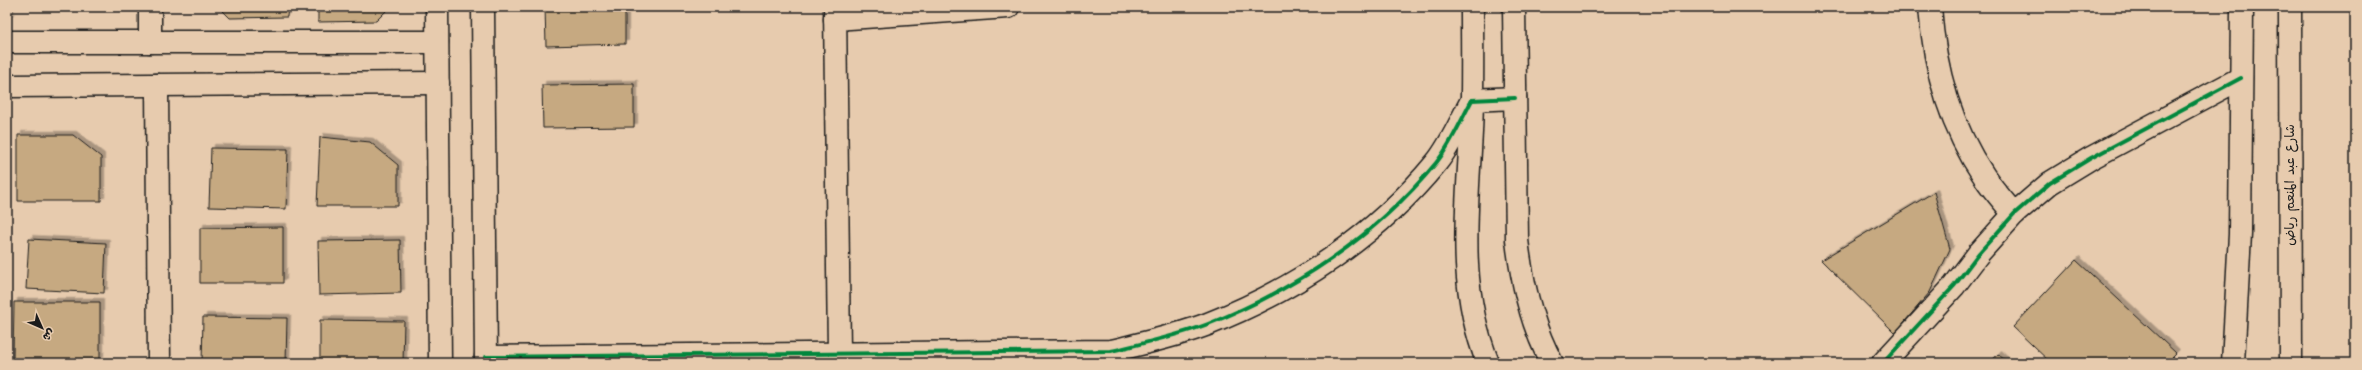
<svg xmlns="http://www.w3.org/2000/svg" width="2362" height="370" viewBox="0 0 2362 370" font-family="'Architects Daughter','Playpen Sans Arabic',sans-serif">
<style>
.building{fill:#c6a981;stroke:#1c1c1c;filter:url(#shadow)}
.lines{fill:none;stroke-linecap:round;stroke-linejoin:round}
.minor-casing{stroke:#1c1c1c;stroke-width:25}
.minor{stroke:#e7cbae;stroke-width:22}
.cycleway-casing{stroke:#e7cbae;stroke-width:6}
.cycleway{stroke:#00873e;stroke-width:4}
.labels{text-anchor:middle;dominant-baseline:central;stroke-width:3;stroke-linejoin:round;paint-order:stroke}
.street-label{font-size:13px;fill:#1c1c1c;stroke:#e7cbae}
</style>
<defs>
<filter id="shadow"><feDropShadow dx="3.5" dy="-3.5" stdDeviation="0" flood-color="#0004"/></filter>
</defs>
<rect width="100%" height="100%" fill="#e7cbae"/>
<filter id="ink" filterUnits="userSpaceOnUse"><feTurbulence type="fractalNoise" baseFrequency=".025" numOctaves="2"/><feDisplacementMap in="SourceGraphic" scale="8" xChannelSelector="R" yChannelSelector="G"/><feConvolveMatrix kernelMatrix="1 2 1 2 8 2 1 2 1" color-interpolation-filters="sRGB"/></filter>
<g filter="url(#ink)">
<g class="building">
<rect x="7" y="7" width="3" height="11"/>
<path d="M219,7h69l-1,10 -57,1z"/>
<path d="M318,7h72l-14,14 -58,1z"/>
<path d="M545,7h80v37l-79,2z"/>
<path d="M634,84v43l-91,1 -1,-43z"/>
<path d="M18,135h55l28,22v44h-83z"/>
<path d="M320,137l50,5 28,23v41h-81z"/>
<path d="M211,148l77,1 -2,60 -77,-2z"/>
<path d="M1934,192l16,57 -20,43 -35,41 -74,-73z"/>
<path d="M283,227v56h-83v-55z"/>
<path d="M29,239l77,4 -2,50 -78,-4z"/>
<path d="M400,240l1,53 -82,2 -1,-54z"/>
<path d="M2076,260l100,93 -10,10h-115l-38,-36z"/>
<path d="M14,302h86v58l-87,-1z"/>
<path d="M203,317l84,1 -1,45h-84z"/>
<path d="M320,320l84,1 -1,42h-83z"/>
<path d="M1998,354l10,9h-18z"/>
</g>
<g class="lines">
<g class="minor-casing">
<g id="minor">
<path d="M150,7v35"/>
<path d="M437,7l3,356"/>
<path d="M483,7l3,356"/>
<path d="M835,7l4,346"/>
<path d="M1472,7c0,42 1,83 -1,125 -4,81 -14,154 17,231"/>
<path d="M1514,7l3,233c5,43 14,85 35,123"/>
<path d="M1930,7c4,60 20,119 54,169 9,14 20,26 30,38"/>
<path d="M2290,7l1,356"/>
<path d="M835,19l173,-12"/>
<path d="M7,42h430"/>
<path d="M157,85l2,278"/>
<path d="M7,86l431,-3"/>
<path d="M486,357l625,-6c33,-8 66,-15 97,-27 87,-34 168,-88 228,-161 15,-18 25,-43 36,-63l43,-2"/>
<path d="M1883,363l71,-77 25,-33 35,-39 36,-31 41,-25 150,-80"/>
<path d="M2233,363l7,-129 2,-227"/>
</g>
</g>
<use href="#minor" class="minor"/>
<g class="cycleway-casing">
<g id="cycleway">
<path d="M486,357l625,-6c33,-8 66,-15 97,-27 87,-34 168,-88 228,-161 15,-18 25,-43 36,-63l43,-2"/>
<path d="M1883,363l71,-77 25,-33 35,-39 36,-31 41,-25 150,-80"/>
</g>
</g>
<use href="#cycleway" class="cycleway"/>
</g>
</g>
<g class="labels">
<g class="street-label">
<text transform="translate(2290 185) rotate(-90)">شارع عبد المنعم رياض</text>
</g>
</g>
<rect width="2362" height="370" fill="none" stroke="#e7cbae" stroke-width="24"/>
<rect x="12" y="12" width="2338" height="346" fill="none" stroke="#1c1c1c" stroke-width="1.5" filter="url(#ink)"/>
<g transform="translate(42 328) rotate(135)" stroke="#e7cbae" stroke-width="3" paint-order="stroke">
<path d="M0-3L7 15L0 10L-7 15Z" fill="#1c1c1c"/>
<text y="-6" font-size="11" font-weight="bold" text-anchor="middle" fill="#1c1c1c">ش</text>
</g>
</svg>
